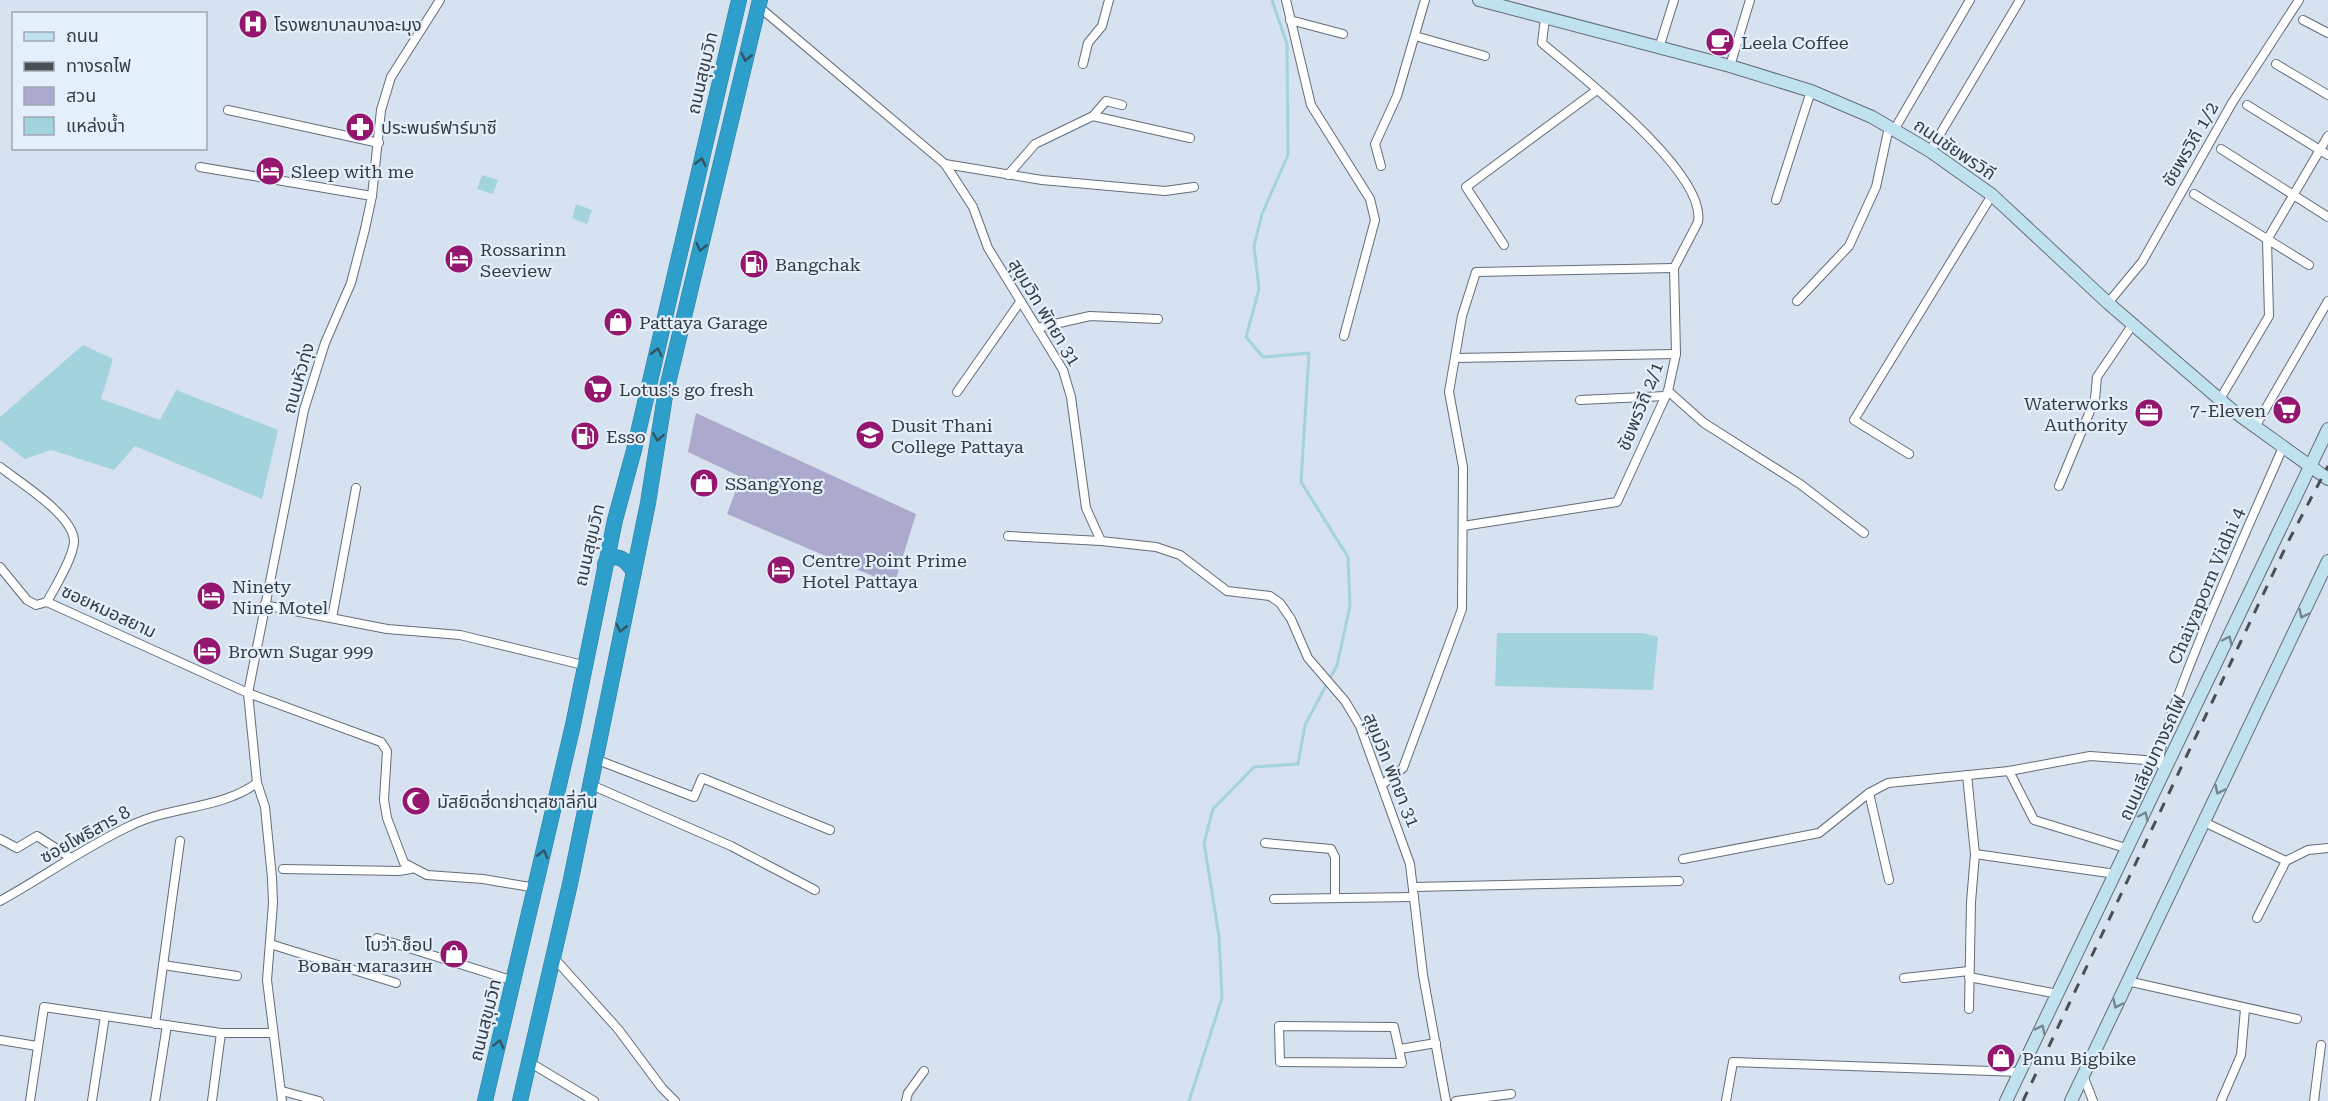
<svg xmlns="http://www.w3.org/2000/svg" width="2328" height="1101" viewBox="0 0 2328 1101" font-family="'Roboto Serif','Noto Sans Thai',serif">
<style>
.green{fill:#abaacd}
.water{fill:#a3d3dc}
.lines{fill:none;stroke-linecap:round;stroke-linejoin:round}
.stream{stroke:#a3d3dc;stroke-width:3}
.street-casing{stroke:#636d78;stroke-width:10}
.secondary-casing{stroke:#636d78;stroke-width:14}
.highway-casing{stroke:#317c9a;stroke-width:16}
.street{stroke:#fff;stroke-width:8}
.secondary{stroke:#c0e2ef;stroke-width:12}
.highway{stroke:#2e9fcb;stroke-width:15}
.rail{stroke:#4a4f55;stroke-width:3;stroke-dasharray:10 10;stroke-linecap:butt}
.oneway{stroke:#355463}
.oneway2{stroke:#75868f}
.labels{text-anchor:middle;dominant-baseline:central;stroke-width:4.5;stroke-linejoin:round;paint-order:stroke}
.poi-label{font-size:18px;fill:#373b40;stroke:#e3f0fc;text-anchor:start}
.street-label{font-size:18px;fill:#373b40;stroke:#e3f0fc}
</style>
<rect width="100%" height="100%" fill="#d6e2ef"/>
<path class="green" d="M696,413l220,101 -22,71 -167,-71 14,-37 -53,-25z"/>
<g class="water">
<path d="M482,175l16,5 -5,14 -16,-5z"/>
<path d="M576,204l16,6 -5,14 -15,-6z"/>
<path d="M83,345l30,14 -12,40 59,21 16,-30 102,40 -16,69 -127,-53 -21,24 -63,-20 -26,9 -25,-19v-23z"/>
<path d="M1497,633h145l16,4 -5,53 -158,-4z"/>
</g>
<g class="lines">
<path class="stream" d="M1189,1101l33,-103 -3,-62 -15,-93 9,-34 41,-42 44,-3 7,-39 32,-60 13,-59 -2,-49 -47,-75 8,-129 -46,4 -17,-20 13,-48 -5,-43 8,-32 26,-59 -1,-111 -15,-44"/>
<g class="street-casing">
<g id="street">
<path d="M1286,0l25,105 59,94 5,21 -31,116"/>
<path d="M758,6l187,158 28,43 15,41 75,122 8,27 15,111 15,33 55,6 24,8 47,36 43,5 10,7 11,16 17,39 37,43 15,25 50,138 13,111 23,126"/>
<path d="M1290,20l53,14"/>
<path d="M2303,20l25,13"/>
<path d="M1415,36l70,20"/>
<path d="M1659,48l15,-48"/>
<path d="M1083,64l5,-21 14,-17 7,-26"/>
<path d="M2276,64l52,31"/>
<path d="M1730,66l20,-66"/>
<path d="M2247,105l81,50"/>
<path d="M228,110l151,33"/>
<path d="M1093,116l13,-15 16,4"/>
<path d="M1894,130l76,-130"/>
<path d="M2221,149l107,68"/>
<path d="M1930,151l90,-151"/>
<path d="M945,164l97,16 123,11 29,-4"/>
<path d="M1381,166l-6,-22 22,-48 28,-96"/>
<path d="M200,167l172,29"/>
<path d="M1008,175l27,-31 58,-28 97,22"/>
<path d="M2194,194l115,71"/>
<path d="M1776,200l35,-109"/>
<path d="M1504,245l-38,-58 131,-97"/>
<path d="M1797,301l52,-55 27,-59 13,-60"/>
<path d="M2108,303l34,-41 90,-159 67,-103"/>
<path d="M1037,328l53,-12 68,3"/>
<path d="M1455,358l221,-4"/>
<path d="M1668,391l36,32 96,61 64,49"/>
<path d="M957,392l63,-90"/>
<path d="M2220,399l49,-83 -2,-76 61,-104"/>
<path d="M1580,400l85,-4"/>
<path d="M2255,427l73,-126"/>
<path d="M1909,454l-55,-34 138,-225"/>
<path d="M0,467c19,15 75,49 74,75 -1,16 -19,45 -27,60l201,91 133,49 6,9 -3,49 3,18 17,45 23,12 56,4 53,9"/>
<path d="M2059,486l36,-87 2,-22 36,-53"/>
<path d="M1463,526l154,-24 51,-111 8,-37 -2,-86 24,-46c9,-50 -120,-148 -156,-179l3,-25"/>
<path d="M1008,536l93,5"/>
<path d="M0,567l27,33 9,5 11,-3"/>
<path d="M264,605l123,24 73,6 123,30"/>
<path d="M332,618l24,-130"/>
<path d="M595,759l99,38 8,-19 128,52"/>
<path d="M2160,764c-7,-30 104,-272 123,-317"/>
<path d="M2009,771l25,49 95,29"/>
<path d="M1967,775l8,79 -4,48 -2,107"/>
<path d="M589,784l142,62 84,44"/>
<path d="M1383,784l20,-16 59,-159 1,-142 -14,-75 13,-76 14,-44 198,-4"/>
<path d="M1869,793l20,87"/>
<path d="M2204,822l82,39 -29,57"/>
<path d="M0,839l17,9 20,-12 34,22"/>
<path d="M1265,843l66,6 4,8v41"/>
<path d="M1975,854l141,20"/>
<path d="M1683,859l136,-26 50,-40 19,-10 121,-12 81,-15 69,5"/>
<path d="M2286,861l22,-11 20,-2"/>
<path d="M283,869l116,2 12,-2"/>
<path d="M1414,887l265,-6"/>
<path d="M1274,899l140,-2"/>
<path d="M0,901c44,-24 86,-55 132,-76 39,-19 90,-16 125,-42"/>
<path d="M377,938l137,43"/>
<path d="M270,944l126,39"/>
<path d="M554,958l64,71 44,59 13,13"/>
<path d="M163,965l74,11"/>
<path d="M1969,977l89,17"/>
<path d="M1904,978l65,-7"/>
<path d="M2127,981l170,38"/>
<path d="M155,1024l25,-183"/>
<path d="M1279,1026l115,1 8,36 -122,-1z"/>
<path d="M0,1040l37,6"/>
<path d="M1400,1049l36,-6"/>
<path d="M529,1062l65,39"/>
<path d="M2083,1075l10,26"/>
<path d="M282,1091l37,10"/>
<path d="M30,1101l14,-94 177,26h52"/>
<path d="M92,1101l13,-85"/>
<path d="M155,1101l12,-76"/>
<path d="M212,1101l9,-68"/>
<path d="M282,1101l-15,-121 6,-77 -1,-25 -7,-71 -8,-24 -9,-90 56,-283 21,-67 26,-60 14,-54 7,-33 9,-86 10,-33 49,-77"/>
<path d="M906,1101l2,-8 16,-22"/>
<path d="M1456,1101l55,-7"/>
<path d="M1726,1101l7,-39 287,10"/>
<path d="M2221,1101l20,-46 4,-46"/>
<path d="M2314,1101l7,-56"/>
</g>
</g>
<g class="secondary-casing">
<g id="secondary">
<path d="M1479,0l251,66 81,25 61,26 58,34 62,44 116,108 124,107 96,69"/>
<path d="M2006,1101l322,-672"/>
<path d="M2071,1101l257,-540"/>
</g>
</g>
<g class="highway-casing">
<g id="highway">
<path d="M605,564l3,-6c14,-3 19,4 26,14"/>
<path d="M485,1101l88,-376 42,-205 19,-70 105,-450"/>
<path d="M520,1101l50,-217 78,-381 17,-107 95,-396"/>
</g>
</g>
<use href="#street" class="street"/>
<use href="#secondary" class="secondary"/>
<use href="#highway" class="highway"/>
<path class="rail" d="M2023,1101l265,-559 40,-76"/>
</g>
<defs><path id="oneway-chevron" d="M-2-3.5L2.5 0L-2 3.5" fill="none" stroke-width="1.6" stroke-linecap="round" stroke-linejoin="round" transform="scale(1.5)"/></defs>
<g class="oneway">
<use href="#oneway-chevron" transform="translate(746 57) rotate(103)"/>
<use href="#oneway-chevron" transform="translate(701 162) rotate(-77)"/>
<use href="#oneway-chevron" transform="translate(701 247) rotate(103)"/>
<use href="#oneway-chevron" transform="translate(657 352) rotate(-77)"/>
<use href="#oneway-chevron" transform="translate(658 437) rotate(99)"/>
<use href="#oneway-chevron" transform="translate(621 628) rotate(103)"/>
<use href="#oneway-chevron" transform="translate(543 854) rotate(-77)"/>
<use href="#oneway-chevron" transform="translate(499 1044) rotate(-76)"/>
</g>
<g class="oneway2">
<use href="#oneway-chevron" transform="translate(2303 614) rotate(115)"/>
<use href="#oneway-chevron" transform="translate(2228 640) rotate(-65)"/>
<use href="#oneway-chevron" transform="translate(2219 790) rotate(115)"/>
<use href="#oneway-chevron" transform="translate(2144 816) rotate(-65)"/>
<use href="#oneway-chevron" transform="translate(2117 1004) rotate(115)"/>
<use href="#oneway-chevron" transform="translate(2041 1029) rotate(-64)"/>
</g>
<defs>
<g id="hospital-disc" transform="scale(1.5)"><circle r="9.5" fill="#95166f" stroke="#e3f0fc"/><path d="M-5-5h3v3.5h4V-5h3V5h-3V1.5h-4V5h-3Z" fill="#fff"/></g>
<g id="cafe-disc" transform="scale(1.5)"><circle r="9.5" fill="#95166f" stroke="#e3f0fc"/><path d="M-5.5-4.5H6V0H3Q3 3.5 0 3.5H-2.5Q-5.5 3.5-5.5 0ZM3-3.2v2h1.7v-2ZM-6 4.5H4V6H-6Z" fill="#fff"/></g>
<g id="pharmacy-disc" transform="scale(1.5)"><circle r="9.5" fill="#95166f" stroke="#e3f0fc"/><path d="M-2-6h4v4h4v4h-4v4h-4v-4h-4v-4h4Z" fill="#fff"/></g>
<g id="hotel-disc" transform="scale(1.5)"><circle r="9.5" fill="#95166f" stroke="#e3f0fc"/><path d="M-6-4.5h1.5V1H6V5H4.5V3h-9V5H-6ZM-4 0a1.8 1.8 0 1 1 3.6 0ZM.5 0V-2.5h3Q6-2.5 6 0Z" fill="#fff"/></g>
<g id="fuel-disc" transform="scale(1.5)"><circle r="9.5" fill="#95166f" stroke="#e3f0fc"/><path d="M-5.5-6h7V0h2V4h1.3V-2.5L3-4.5l.8-.8L6-3V5H2.5V1h-1V6h-7ZM-4.2-4.7v3.2H.2V-4.7Z" fill="#fff"/></g>
<g id="shop-disc" transform="scale(1.5)"><circle r="9.5" fill="#95166f" stroke="#e3f0fc"/><path d="M-5-2.5h2.3a2.7 3.5 0 0 1 5.4 0H5L5.5 6h-11ZM-1.5-2.5h3a1.5 2.3 0 0 0-3 0Z" fill="#fff"/></g>
<g id="supermarket-disc" transform="scale(1.5)"><circle r="9.5" fill="#95166f" stroke="#e3f0fc"/><path d="M-6-5.5h2.5l.6 2H6L4.5 2H-2.5L-4.4-4H-6ZM-1.5 3.2a1.3 1.3 0 1 0 .1 0ZM3 3.2a1.3 1.3 0 1 0 .1 0Z" fill="#fff"/></g>
<g id="office-disc" transform="scale(1.5)"><circle r="9.5" fill="#95166f" stroke="#e3f0fc"/><path d="M-6-3h4V-5.5h4V-3h4V5H-6ZM-1-4.5V-3h2v-1.5ZM-6 0V1H6V0Z" fill="#fff"/></g>
<g id="university-disc" transform="scale(1.5)"><circle r="9.5" fill="#95166f" stroke="#e3f0fc"/><path d="M0-5L7-2L0 1L-7-2ZM-4 1L0 2.5L4 1V4Q0 6-4 4Z" fill="#fff"/></g>
<g id="mosque-disc" transform="scale(1.5)"><circle r="9.5" fill="#95166f" stroke="#e3f0fc"/><path d="M3.5-4.9A6 6 0 1 0 3.5 4.9A5 5 0 1 1 3.5-4.9Z" fill="#fff"/></g>
</defs>
<g fill-rule="evenodd">
<use href="#hospital-disc" x="253" y="24"/>
<use href="#cafe-disc" x="1720" y="42"/>
<use href="#pharmacy-disc" x="360" y="127"/>
<use href="#hotel-disc" x="270" y="171"/>
<use href="#hotel-disc" x="459" y="259"/>
<use href="#fuel-disc" x="754" y="264"/>
<use href="#shop-disc" x="618" y="322"/>
<use href="#supermarket-disc" x="598" y="389"/>
<use href="#supermarket-disc" x="2287" y="410"/>
<use href="#office-disc" x="2149" y="413"/>
<use href="#university-disc" x="870" y="435"/>
<use href="#fuel-disc" x="585" y="436"/>
<use href="#shop-disc" x="704" y="483"/>
<use href="#hotel-disc" x="781" y="570"/>
<use href="#hotel-disc" x="211" y="596"/>
<use href="#hotel-disc" x="207" y="651"/>
<use href="#mosque-disc" x="416" y="801"/>
<use href="#shop-disc" x="454" y="954"/>
<use href="#shop-disc" x="2001" y="1058"/>
</g>
<g class="labels">
<g class="poi-label">
<text x="274" y="24">โรงพยาบาลบางละมุง</text>
<text x="1741" y="42">Leela Coffee</text>
<text x="381" y="127">ประพนธ์ฟาร์มาซี</text>
<text x="291" y="171">Sleep with me</text>
<text x="480" y="249">Rossarinn<tspan x="480" dy="21">Seeview</tspan></text>
<text x="775" y="264">Bangchak</text>
<text x="639" y="322">Pattaya Garage</text>
<text x="619" y="389">Lotus's go fresh</text>
<text x="2128" y="403" text-anchor="end">Waterworks<tspan x="2128" dy="21">Authority</tspan></text>
<text x="2266" y="410" text-anchor="end">7-Eleven</text>
<text x="891" y="425">Dusit Thani<tspan x="891" dy="21">College Pattaya</tspan></text>
<text x="606" y="436">Esso</text>
<text x="725" y="483">SSangYong</text>
<text x="802" y="560">Centre Point Prime<tspan x="802" dy="21">Hotel Pattaya</tspan></text>
<text x="232" y="586">Ninety<tspan x="232" dy="21">Nine Motel</tspan></text>
<text x="228" y="651">Brown Sugar 999</text>
<text x="437" y="801">มัสยิดฮี่ดาย่าตุสซาลี่กีน</text>
<text x="433" y="944" text-anchor="end">โบว่า ช็อป<tspan x="433" dy="21">Вован магазин</tspan></text>
<text x="2022" y="1058">Panu Bigbike</text>
</g>
<g class="street-label">
<text transform="translate(702 73) rotate(-77)">ถนนสุขุมวิท</text>
<text transform="translate(2190 144) rotate(-60)">ชัยพรวิถี 1/2</text>
<text transform="translate(1955 149) rotate(34)">ถนนชัยพรวิถี</text>
<text transform="translate(1045 312) rotate(59)">สุขุมวิท พัทยา 31</text>
<text transform="translate(298 378) rotate(-74)">ถนนหัวทุ่ง</text>
<text transform="translate(1640 406) rotate(-68)">ชัยพรวิถี 2/1</text>
<text transform="translate(589 545) rotate(-77)">ถนนสุขุมวิท</text>
<text transform="translate(2206 586) rotate(-67)">Chaiyaporn Vidhi 4</text>
<text transform="translate(109 611) rotate(25)">ซอยหมอสยาม</text>
<text transform="translate(2152 758) rotate(-65)">ถนนเลียบทางรถไฟ</text>
<text transform="translate(1392 770) rotate(68)">สุขุมวิท พัทยา 31</text>
<text transform="translate(85 834) rotate(-29)">ซอยโพธิสาร 8</text>
<text transform="translate(485 1020) rotate(-76)">ถนนสุขุมวิท</text>
</g>
</g>
<rect x="12" y="12" width="195" height="138" fill="#e3f0fc" stroke="#9ea8b1" stroke-width="1.5"/>
<rect x="24" y="32" width="30" height="9" fill="#c0e2ef" stroke="#9ea8b1" stroke-width="1.5"/>
<text x="66" y="42" font-size="18" fill="#373b40">ถนน</text>
<rect x="24" y="62" width="30" height="9" fill="#4a4f55" stroke="#9ea8b1" stroke-width="1.5"/>
<text x="66" y="72" font-size="18" fill="#373b40">ทางรถไฟ</text>
<rect x="24" y="87" width="30" height="18" fill="#abaacd" stroke="#9ea8b1" stroke-width="1.5"/>
<text x="66" y="102" font-size="18" fill="#373b40">สวน</text>
<rect x="24" y="117" width="30" height="18" fill="#a3d3dc" stroke="#9ea8b1" stroke-width="1.5"/>
<text x="66" y="132" font-size="18" fill="#373b40">แหล่งน้ำ</text>
</svg>
